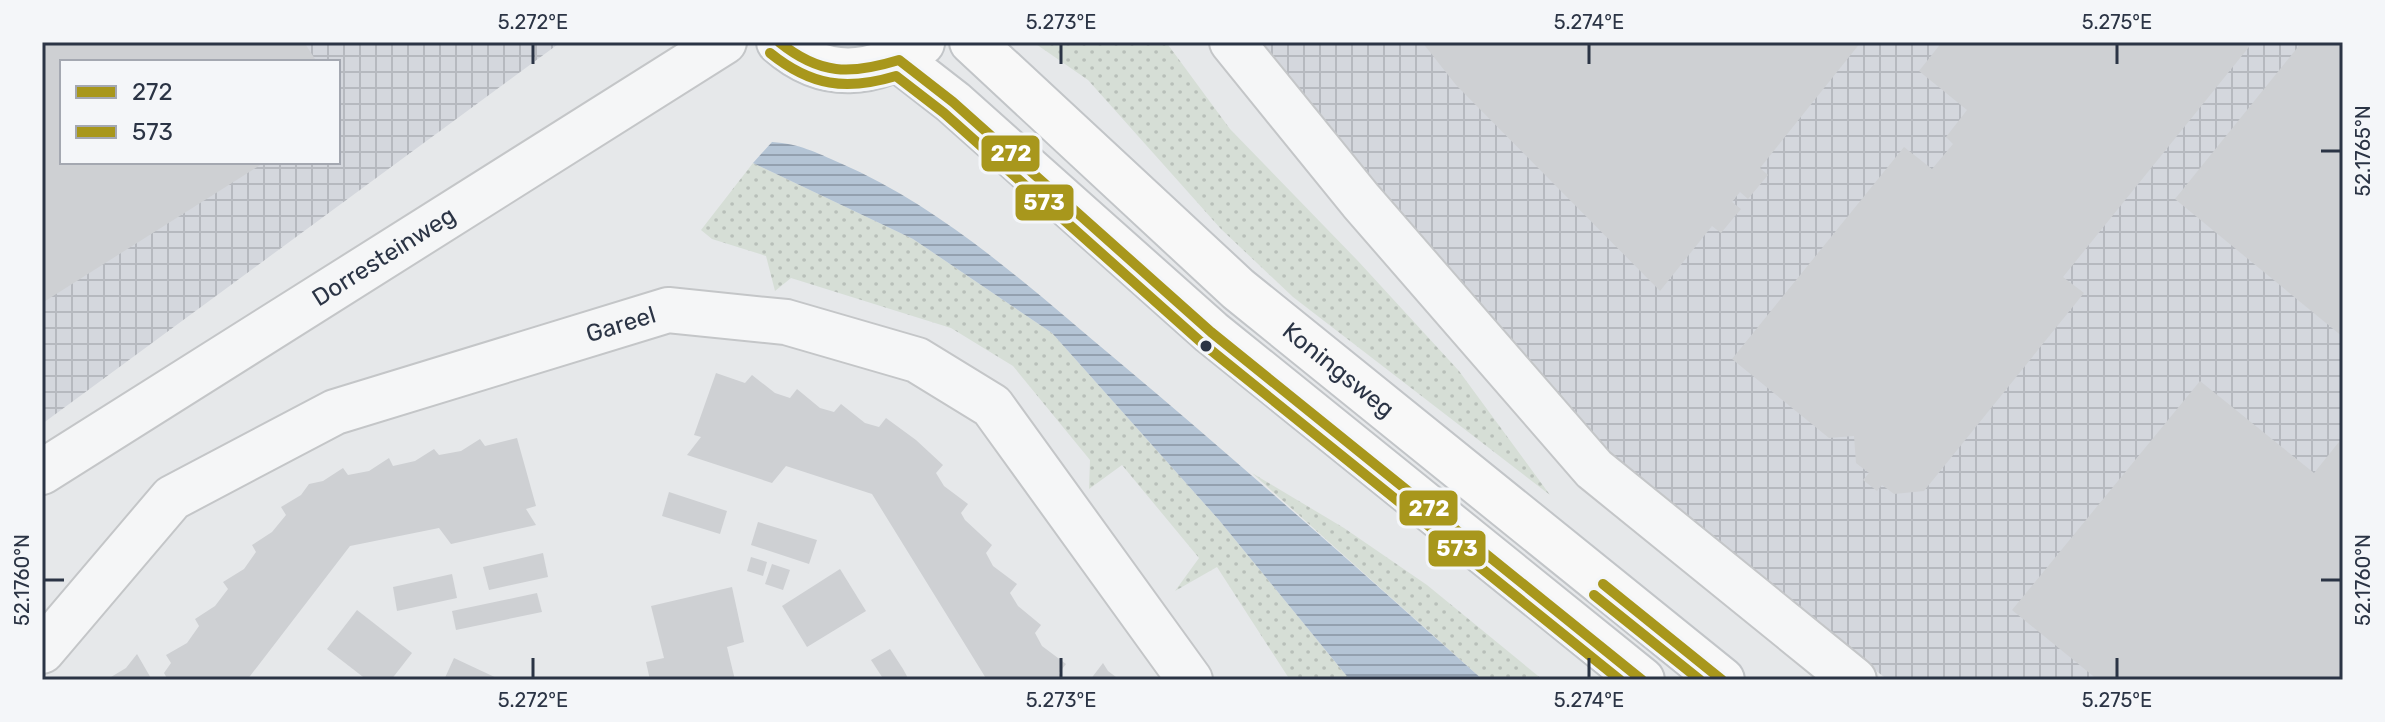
<svg xmlns="http://www.w3.org/2000/svg" width="2385" height="722" viewBox="0 0 2385 722" font-family="Rubik,sans-serif">
<style>
.industrial{fill:url(#industrial-grid);fill-rule:evenodd}
.grass{fill:url(#grass-dots)}
.water{fill:url(#water-rules)}
.building{fill:#ced0d3}
.lines{fill:none;stroke-linecap:round;stroke-linejoin:round}
.minor-casing{stroke:#c4c6c8;stroke-width:48}
.tertiary-casing{stroke:#c4c6c8;stroke-width:48}
.primary-casing{stroke:#c2c5c8;stroke-width:48}
.minor{stroke:#f5f6f7;stroke-width:44}
.tertiary{stroke:#f5f6f7;stroke-width:44}
.primary{stroke:#f8f8f8;stroke-width:44}
.bus-1-casing{stroke:#f4f6f9;stroke-width:16}
.bus-2-casing{stroke:#f4f6f9;stroke-width:16}
.bus-1{stroke:#a8971c;stroke-width:10}
.bus-2{stroke:#a8971c;stroke-width:10}
.ticks{fill:none;stroke:#2b3445;stroke-width:3}
.bus-dot{fill:#2b3445;stroke:#f4f6f9;stroke-width:3}
.labels{text-anchor:middle;dominant-baseline:central;stroke-width:8;stroke-linejoin:round;paint-order:stroke}
.street-label{font-size:24px;fill:#2b3445;stroke:#f4f6f9}
.line-badge{stroke:#f4f6f9;stroke-width:3}
.badge-label{font-size:22px;text-anchor:middle;font-weight:bold;fill:#fff}
.neatline{fill:none;stroke:#2b3445;stroke-width:3}
.ticks-label{font-size:20px;text-anchor:middle;fill:#2b3445}
</style>
<defs>
<pattern id="industrial-grid" width="8" height="8" patternUnits="userSpaceOnUse" patternTransform="scale(2)"><rect width="8" height="8" fill="#d4d7dd"/><path d="M0 4h8M4 0v8" fill="none" stroke="#b6b9bf"/></pattern>
<pattern id="grass-dots" width="8" height="8" patternUnits="userSpaceOnUse" patternTransform="scale(2)"><rect width="8" height="8" fill="#d6ded6"/><path d="M2 2h.1M6 6h.1" fill="none" stroke="#b8bfb9" stroke-width="1.8" stroke-linecap="round"/></pattern>
<pattern id="water-rules" width="6" height="5" patternUnits="userSpaceOnUse" patternTransform="scale(2)"><rect width="6" height="5" fill="#b4c4d5"/><path d="M0 2.5h6" fill="none" stroke="#93a0af"/></pattern>
</defs>
<rect width="100%" height="100%" fill="#e6e8ea"/>
<g class="industrial">
<path d="M42,42h519l-519,382zM62,62h276v100h-276z"/>
<path d="M1255,42h1088v638h-455l-352,-272z"/>
</g>
<g class="grass">
<path d="M1033,42h133l64,87 128,132 101,110 91,124 -257,-198 -72,-68 -133,-149z"/>
<path d="M753,163l160,76 139,94 167,187 131,160h-60l-73,-113 -42,24 24,-33 -77,-93 -33,24 1,-29 -77,-94 -62,-38 -160,-50 -16,13 -9,-35 -54,-17 -11,-9z"/>
<path d="M1252,473l92,55 83,57 116,95h-60z"/>
</g>
<path class="water" d="M772,142c28,2 43,10 68,21 106,46 191,126 279,199 124,104 244,211 364,318h-133l-131,-160 -167,-187 -139,-94 -160,-76z"/>
<g class="building">
<path d="M42,42h262l13,20h-255v100h203l-223,141z"/>
<path d="M1422,42h439l-101,126 8,7 -20,24 -8,-7 -8,10 9,7 -20,24 -9,-7 -52,65 -204,-206z"/>
<path d="M1942,42h311l-190,235 21,16 -160,198 -30,3 -12,-9 -5,6 -14,-11 6,-7 -13,-10 -2,-27 -25,2 -97,-79 172,-212 28,22 21,-25 -7,-7 21,-27 -48,-39z"/>
<path d="M2302,42h41v295l-168,-138z"/>
<path d="M716,373l29,10 7,-8 23,18 15,5 7,-9 23,19 14,4 7,-8 24,19 14,4 7,-9 30,22 27,25 -7,8 8,13 24,18 -7,9 4,7 27,25 -6,8 7,13 24,18 -7,9 8,13 23,19 -6,8 7,13 24,18 -7,9 4,7h-76l-115,-186 -86,-28 -14,17 -85,-28 14,-18 -7,-2z"/>
<path d="M2200,381l114,92 29,-36v243h-245l-86,-70z"/>
<path d="M517,438l19,68 -10,3 10,16 -85,19 -12,-16 -89,18 -103,134h-79l-4,-7 7,-10 -5,-8 21,-12 12,-17 -4,-7 20,-13 13,-17 -5,-7 21,-13 12,-17 -4,-7 20,-13 14,-17 -5,-8 20,-12 8,-11 14,-3 20,-13 5,7 21,-4 20,-13 4,8 22,-5 19,-12 5,6 22,-4 19,-12 5,7z"/>
<path d="M669,492l58,19 -7,23 -58,-18z"/>
<path d="M758,522l59,18 -8,24 -58,-19z"/>
<path d="M543,553l5,24 -59,13 -6,-23z"/>
<path d="M751,557l16,5 -4,14 -16,-5z"/>
<path d="M772,564l18,6 -7,20 -18,-6z"/>
<path d="M840,569l26,42 -59,36 -25,-41z"/>
<path d="M452,574l5,24 -60,13 -4,-24z"/>
<path d="M732,587l12,55 -17,5 8,33h-85l-4,-18 18,-4 -13,-52z"/>
<path d="M537,593l5,19 -86,18 -4,-19z"/>
<path d="M357,610l55,43 -21,27h-24l-40,-31z"/>
<path d="M890,649l13,20 6,11h-25l-13,-20z"/>
<path d="M137,654l15,26h-46l20,-12z"/>
<path d="M454,658l47,22h-57z"/>
<path d="M1103,663l5,8 12,9h-30z"/>
</g>
<g class="lines">
<g class="minor-casing">
<g id="minor">
<path d="M1232,42l129,159 233,268 260,211"/>
<path id="s1" d="M42,651l130,-153 163,-86 333,-102 118,12 131,38 75,46 198,274"/>
</g>
</g>
<g class="tertiary-casing">
<g id="tertiary">
<path id="s2" d="M42,472l682,-430"/>
</g>
</g>
<g class="primary-casing">
<g id="primary">
<path d="M779,42c45,40 96,35 143,1"/>
<path id="s3" d="M972,42l266,247 484,391"/>
<path d="M899,60l54,42 258,230 431,348"/>
</g>
</g>
<use href="#minor" class="minor"/>
<use href="#tertiary" class="tertiary"/>
<use href="#primary" class="primary"/>
<g class="bus-1-casing">
<g id="bus-1">
<path d="M779,42c41,33 71,33 120,18l54,42 258,230 431,348"/>
<path d="M1603,584l119,96"/>
</g>
</g>
<g class="bus-2-casing">
<g id="bus-2">
<path d="M770,53c41,33 76,38 126,23l48,37 258,230 418,337"/>
<path d="M1594,595l106,85"/>
</g>
</g>
<use href="#bus-1" class="bus-1"/>
<use href="#bus-2" class="bus-2"/>
</g>
<path class="ticks" d="M533,44v20M1061,44v20M1589,44v20M2117,44v20M2321,151h20M44,580h20M2321,580h20M533,658v20M1061,658v20M1589,658v20M2117,658v20"/>
<circle class="bus-dot" cx="1206" cy="346" r="7"/>
<g class="labels">
<g class="street-label">
<text stroke="none"><textPath href="#s2" startOffset="404">Dorresteinweg</textPath></text>
<text stroke="none"><textPath href="#s1" startOffset="684">Gareel</textPath></text>
<text stroke="none"><textPath href="#s3" startOffset="492">Koningsweg</textPath></text>
</g>
</g>
<g class="line-badge">
<rect x="980" y="134" width="61" height="39" rx="8" fill="#a8971c"/>
<rect x="1014" y="183" width="61" height="39" rx="8" fill="#a8971c"/>
<rect x="1398" y="489" width="61" height="38" rx="8" fill="#a8971c"/>
<rect x="1427" y="529" width="60" height="39" rx="8" fill="#a8971c"/>
</g>
<g class="badge-label">
<text x="1011" y="161">272</text>
<text x="1044" y="210">573</text>
<text x="1429" y="516">272</text>
<text x="1457" y="556">573</text>
</g>
<rect width="2385" height="722" fill="none" stroke="#f4f6f9" stroke-width="88"/>
<rect x="60" y="60" width="280" height="104" fill="#f4f6f9" stroke="#a4a8b1" stroke-width="2"/>
<rect x="76" y="86" width="40" height="12" fill="#a8971c" stroke="#a4a8b1" stroke-width="2"/>
<text x="132" y="100" font-size="24" fill="#2b3445">272</text>
<rect x="76" y="126" width="40" height="12" fill="#a8971c" stroke="#a4a8b1" stroke-width="2"/>
<text x="132" y="140" font-size="24" fill="#2b3445">573</text>
<rect x="44" y="44" width="2297" height="634" class="neatline"/>
<g class="ticks-label">
<text x="533" y="29">5.272°E</text>
<text x="1061" y="29">5.273°E</text>
<text x="1589" y="29">5.274°E</text>
<text x="2117" y="29">5.275°E</text>
<text transform="translate(2363 151) rotate(-90)" y="7">52.1765°N</text>
<text transform="translate(22 580) rotate(-90)" y="7">52.1760°N</text>
<text transform="translate(2363 580) rotate(-90)" y="7">52.1760°N</text>
<text x="533" y="707">5.272°E</text>
<text x="1061" y="707">5.273°E</text>
<text x="1589" y="707">5.274°E</text>
<text x="2117" y="707">5.275°E</text>
</g>
</svg>
